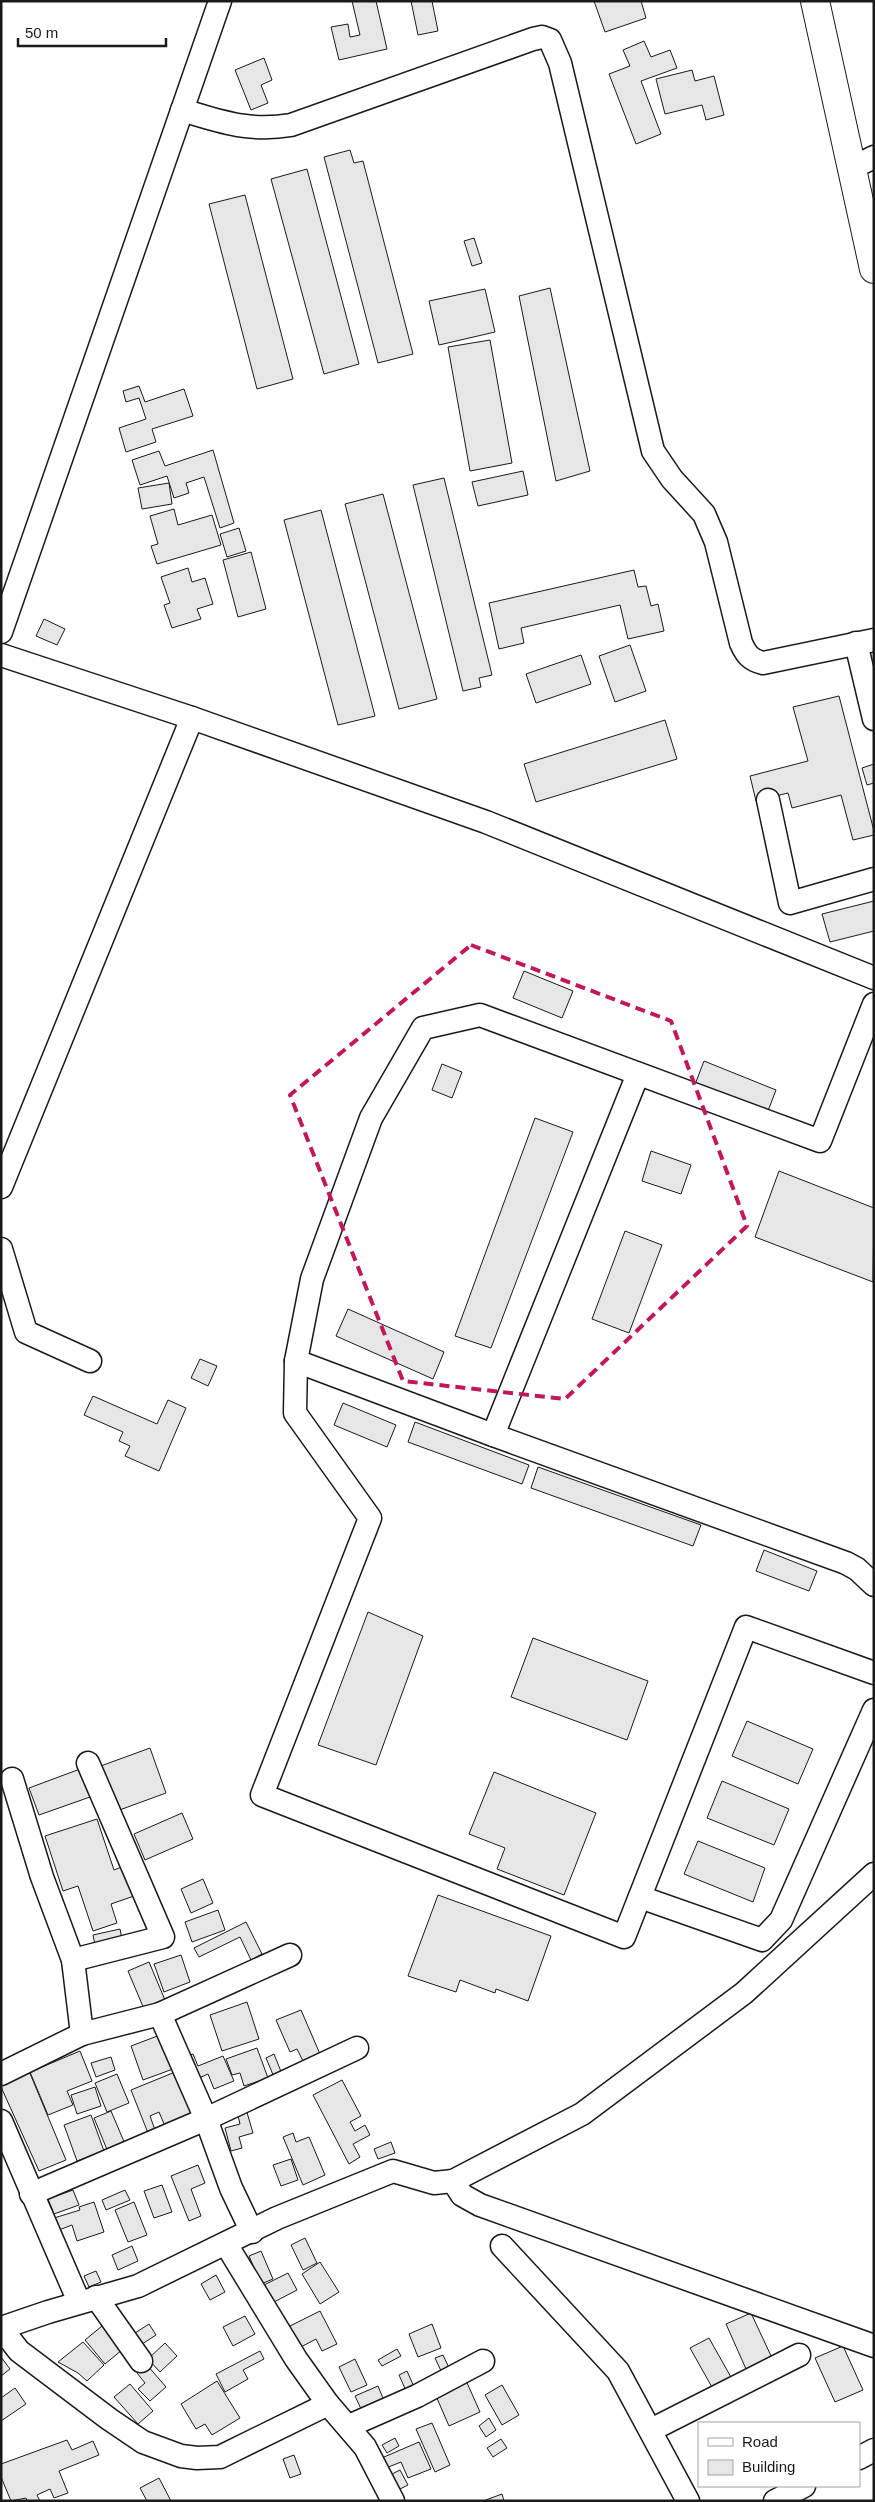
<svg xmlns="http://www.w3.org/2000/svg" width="875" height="2502" viewBox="0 0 875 2502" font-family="Helvetica,sans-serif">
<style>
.building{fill:#e6e6e6;stroke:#1a1a1a}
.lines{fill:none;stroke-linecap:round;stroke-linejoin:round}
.minor-casing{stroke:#1a1a1a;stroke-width:25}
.major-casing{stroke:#1a1a1a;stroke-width:30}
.minor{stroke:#fff;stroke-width:22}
.major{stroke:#fff;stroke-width:28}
.marked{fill:none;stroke:#c2185b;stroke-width:4;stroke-dasharray:10 6;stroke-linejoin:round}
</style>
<rect width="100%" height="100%" fill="#fff"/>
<g class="building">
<path d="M352,1h24l11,48 -48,11 -8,-33 17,-3 2,13 10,-2z"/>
<path d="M411,1h21l6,30 -20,4z"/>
<path d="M594,1h47l5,17 -41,14z"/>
<path d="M644,41l7,16 19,-7 7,18 -36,13 20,53 -25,10 -27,-70 21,-8 -7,-16z"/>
<path d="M264,58l8,22 -11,5 7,18 -17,7 -16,-40z"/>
<path d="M692,70l3,11 19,-5 10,39 -18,5 -4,-15 -37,9 -9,-35z"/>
<path d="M350,150l4,13 9,-2 50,193 -35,9 -54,-206z"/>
<path d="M307,169l52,195 -35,10 -53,-195z"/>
<path d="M245,195l48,184 -36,10 -48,-185z"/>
<path d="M474,238l8,25 -10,3 -8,-25z"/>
<path d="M550,288l40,183 -34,10 -37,-185z"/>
<path d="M485,289l10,43 -56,13 -10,-44z"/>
<path d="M490,340l22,123 -42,8 -22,-124z"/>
<path d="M139,386l6,16 39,-13 9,27 -41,13 4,13 -30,10 -7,-24 27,-9 -7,-21 -13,4 -3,-11z"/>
<path d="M213,450l21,73 -14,5 -16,-51 -18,6 3,10 -15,5 -7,-22 -27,9 -8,-25 27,-9 6,15z"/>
<path d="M523,471l5,24 -50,11 -6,-24z"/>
<path d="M444,478l48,197 -13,3 2,9 -18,4 -50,-206z"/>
<path d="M169,483l3,21 -30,5 -4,-21z"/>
<path d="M383,494l54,205 -38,10 -54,-205z"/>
<path d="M174,509l4,16 34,-10 9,30 -64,19 -6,-18 7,-2 -8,-28z"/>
<path d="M321,510l54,206 -37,9 -54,-205z"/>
<path d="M239,528l7,23 -19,6 -7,-23z"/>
<path d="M251,552l15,57 -28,8 -15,-57z"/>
<path d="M188,568l4,14 13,-4 8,26 -16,5 4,10 -29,9 -8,-23 6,-2 -9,-26z"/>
<path d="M634,570l4,17 8,-1 5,20 7,-2 6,27 -36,8 -8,-34 -99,23 3,15 -25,6 -10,-46z"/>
<path d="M44,619l21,10 -8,16 -21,-9z"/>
<path d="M630,645l16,46 -31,11 -16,-46z"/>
<path d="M581,655l10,29 -55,19 -10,-29z"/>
<path d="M839,696l35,135v4l-21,5 -12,-45 -49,13 -4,-15 -32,8 -6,-25 58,-15 -15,-54z"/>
<path d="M665,720l12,39 -141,43 -12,-38z"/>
<path d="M874,764v19l-7,2 -5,-17z"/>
<path d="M874,901v30l-44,11 -8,-28z"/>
<path d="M524,971l49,20 -11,27 -49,-20z"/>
<path d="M704,1061l72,29 -10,26 -72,-29z"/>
<path d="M442,1064l20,8 -10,26 -20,-8z"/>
<path d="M535,1118l38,14 -82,216 -36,-12z"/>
<path d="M651,1151l40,14 -10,29 -39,-13z"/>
<path d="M779,1171l95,37 -1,74 -118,-45z"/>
<path d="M625,1231l37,14 -33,88 -37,-14z"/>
<path d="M348,1309l96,43 -11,27 -97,-43z"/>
<path d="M200,1359l17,7 -9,20 -17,-8z"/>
<path d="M93,1396l64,28 11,-24 18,8 -27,63 -34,-15 5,-10 -11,-5 4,-9 -39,-17z"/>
<path d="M343,1403l53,22 -9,22 -53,-22z"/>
<path d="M415,1422l114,43 -7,19 -114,-42z"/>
<path d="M538,1467l163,58 -8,21 -162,-58z"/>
<path d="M764,1550l53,21 -8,20 -53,-20z"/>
<path d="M368,1612l55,24 -47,129 -58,-20z"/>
<path d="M533,1638l115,43 -21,59 -116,-43z"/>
<path d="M747,1721l66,28 -15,35 -66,-28z"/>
<path d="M150,1748l16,45 -52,19 -16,-45z"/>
<path d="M80,1769l10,28 -51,18 -10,-27z"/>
<path d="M494,1772l102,41 -32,82 -67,-26 8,-21 -36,-14z"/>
<path d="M722,1781l67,28 -15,36 -67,-27z"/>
<path d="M182,1813l11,26 -48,21 -11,-26z"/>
<path d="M97,1819l17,51 10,-4 10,30 -23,8 6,19 -24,8 -15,-45 -15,5 -18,-55z"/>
<path d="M698,1841l67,27 -12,34 -69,-28z"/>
<path d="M203,1879l10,24 -22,10 -10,-24z"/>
<path d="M438,1895l113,41 -23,65 -32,-12 -1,4 -35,-13 -4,12 -48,-16z"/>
<path d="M218,1910l7,20 -33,12 -7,-20z"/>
<path d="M246,1922l16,32 -11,6 -11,-23 -41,20 -5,-9z"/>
<path d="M120,1929l2,10 -27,6 -2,-10z"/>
<path d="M181,1955l9,27 -26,10 -10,-28z"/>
<path d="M149,1962l16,38 -21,9 -16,-38z"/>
<path d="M247,2002l12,37 -37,12 -12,-36z"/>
<path d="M301,2010l19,44 -17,7 -6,-12 -7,3 -14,-32z"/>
<path d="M160,2035l13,34 -30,11 -12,-34z"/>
<path d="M257,2048l11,30 -24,8 -4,-13 -8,2 -6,-16z"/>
<path d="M80,2051l12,30 -25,10 6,14 -25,10 -18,-43z"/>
<path d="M193,2054l5,12 25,-10 11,25 -20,8 -6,-15 -11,5 -10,-23z"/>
<path d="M274,2054l8,20 -8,3 -8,-19z"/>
<path d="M111,2057l4,13 -19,7 -5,-14z"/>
<path d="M180,2070l20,48 -33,13 -8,-19 -9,4 5,14 -7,3 -17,-43z"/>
<path d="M29,2071l37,89 -27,11 -38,-84v-3z"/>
<path d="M117,2074l12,29 -22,9 -12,-29z"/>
<path d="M342,2080l19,36 -11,6 5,9 10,-6 5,10 -17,9 7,13 -11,7 -36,-69z"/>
<path d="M95,2087l6,19 -24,8 -6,-19z"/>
<path d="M246,2109l7,24 -14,4 3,11 -11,3 -6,-23 15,-4 -3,-12z"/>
<path d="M111,2111l14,33 -17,8 -14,-34z"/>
<path d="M91,2115l13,36 -27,10 -13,-36z"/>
<path d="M293,2133l3,9 13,-5 16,38 -22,10 -20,-48z"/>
<path d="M391,2142l4,11 -17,6 -4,-10z"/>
<path d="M291,2159l7,21 -17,6 -8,-21z"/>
<path d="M198,2165l7,18 -14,6 10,27 -12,5 -18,-45z"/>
<path d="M162,2185l10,27 -18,6 -10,-27z"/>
<path d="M73,2190l6,15 -25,9 -6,-15z"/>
<path d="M125,2190l5,10 -24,10 -4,-10z"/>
<path d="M94,2202l10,30 -27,9 -5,-16 -13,5 -5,-12 26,-8 -1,-3z"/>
<path d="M134,2202l13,33 -19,7 -13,-32z"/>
<path d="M305,2238l12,25 -14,7 -12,-25z"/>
<path d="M132,2246l6,15 -20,9 -6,-15z"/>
<path d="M261,2251l12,28 -12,5 -12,-28z"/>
<path d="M320,2262l19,30 -19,12 -18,-30z"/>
<path d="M96,2271l5,11 -12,5 -5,-11z"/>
<path d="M288,2273l9,17 -23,12 -10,-17z"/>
<path d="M216,2275l9,17 -15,8 -9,-16z"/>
<path d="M320,2311l17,33 -15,7 -6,-12 -17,9 -11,-21z"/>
<path d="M751,2313l21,45 -26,11 -20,-45z"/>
<path d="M245,2316l10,18 -22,12 -10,-19z"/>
<path d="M149,2324l7,11 -17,11 -7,-11z"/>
<path d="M432,2324l9,24 -23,9 -9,-23z"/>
<path d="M102,2326l20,24 -17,14 -20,-24z"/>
<path d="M709,2338l23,41 -19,10 -23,-41z"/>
<path d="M83,2342l21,23 -17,16 -9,-8 -20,-11z"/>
<path d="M165,2343l12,13 -17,16 -12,-13z"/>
<path d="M843,2346l20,44 -28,12 -20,-44z"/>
<path d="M397,2349l4,7 -19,10 -4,-6z"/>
<path d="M260,2351l4,8 -21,11 5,9 -23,13 -9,-18z"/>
<path d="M443,2355l7,15 -8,3 -7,-15z"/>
<path d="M1,2357l9,12 -9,7z"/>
<path d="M355,2359l12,26 -16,7 -12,-25z"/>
<path d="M147,2365l19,22 -16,14 -12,-12 7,-6 -8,-10z"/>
<path d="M407,2371l8,18 -8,4 -8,-18z"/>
<path d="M464,2376l16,36 -31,14 -16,-37z"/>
<path d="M217,2381l23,37 -28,17 -7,-11 -9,5 -15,-25z"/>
<path d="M130,2384l23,27 -15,13 -24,-27z"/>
<path d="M502,2385l17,30 -17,10 -17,-30z"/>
<path d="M378,2386l7,17 -22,10 -8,-17z"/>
<path d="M15,2388l11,16 -25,17v-23z"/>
<path d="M489,2418l7,12 -10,7 -7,-11z"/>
<path d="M432,2423l18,42 -15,7 -19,-43z"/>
<path d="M395,2438l4,8 -12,7 -5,-8z"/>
<path d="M501,2439l6,9 -14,9 -6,-9z"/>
<path d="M67,2440l5,10 21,-9 6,14 -40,16 9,22 -14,5 -4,-9 -13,6 3,6h-13l-1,-3 -15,3 -10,-24v-13z"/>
<path d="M419,2442l12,27 -23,9 -7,-16 -20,8 -4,-10z"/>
<path d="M294,2455l7,19 -11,4 -7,-19z"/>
<path d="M400,2470l8,15 -10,5 -8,-15z"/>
<path d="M159,2478l12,23h-24l-7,-13z"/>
<path d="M502,2494l2,7h-21z"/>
</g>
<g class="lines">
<g class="minor-casing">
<g id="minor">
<path d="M182,110c39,12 68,22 109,15l242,-86 9,-2 8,3 10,23 93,388 19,28 32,35 12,28 25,101c5,11 9,17 22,20l111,-23"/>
<path d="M850,169l24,-12"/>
<path d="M1,632l219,-631"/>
<path d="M856,643l18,76"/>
<path d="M1,655l191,63 294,104 388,156"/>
<path d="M768,800l22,103 84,-24"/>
<path d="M874,1004l-54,137 -340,-126 -57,13 -52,90 -59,161 -16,82 -1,52 75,105 -108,277 362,142 122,-310 128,46"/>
<path d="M1,1187l191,-469"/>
<path d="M1,1249l25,83 64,29"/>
<path d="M296,1361l197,74 353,128 11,6 17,16"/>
<path d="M493,1435l145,-361"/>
<path d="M12,1779l30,98 31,83 9,74"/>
<path d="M640,1897l122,43 19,-20 93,-210"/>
<path d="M73,1960l90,-23 -75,-174"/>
<path d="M160,2014l46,105 25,69 21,44"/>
<path d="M1,2074l81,-40 78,-20 130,-59"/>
<path d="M1,2121l78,181"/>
<path d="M453,2181l9,14 18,10 394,141"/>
<path d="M31,2194l175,-75 151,-71"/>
<path d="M226,2244l70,115 32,45 37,43 28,54"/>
<path d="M502,2246l116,125 70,130"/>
<path d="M96,2297l45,64"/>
<path d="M1,2328l47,-16 90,-26 139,-68 116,-47 41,12 19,-2 129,-67 162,-121 130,-119"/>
<path d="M1,2328l18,23 90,68 34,23 38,14 16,2 23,-1 108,-53"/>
<path d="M349,2426l68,-30 66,-35"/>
<path d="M651,2430l148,-75"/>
<path d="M859,2458l15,-8"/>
<path d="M775,2501l29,-15"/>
</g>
</g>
<g class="major-casing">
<path id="major" d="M815,1l59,268"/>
</g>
<use href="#minor" class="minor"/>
<use href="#major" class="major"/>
</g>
<path class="marked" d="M471,945l200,76 76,205 -182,173 -162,-18 -113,-286z"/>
<rect width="875" height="2502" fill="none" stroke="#1a1a1a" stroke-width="5"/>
<rect x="698" y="2422" width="162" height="65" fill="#ffffff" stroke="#a3a3a3"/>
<rect x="708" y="2438" width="25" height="8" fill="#ffffff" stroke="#a3a3a3"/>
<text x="742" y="2447" font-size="15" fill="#1a1a1a">Road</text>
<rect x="708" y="2460" width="25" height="15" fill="#e6e6e6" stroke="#a3a3a3"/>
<text x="742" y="2472" font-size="15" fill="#1a1a1a">Building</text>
<path d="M18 38v8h148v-8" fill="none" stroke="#1a1a1a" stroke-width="2.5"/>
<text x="25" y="38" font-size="15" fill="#1a1a1a" stroke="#ffffff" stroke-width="4" paint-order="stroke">50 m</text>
</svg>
